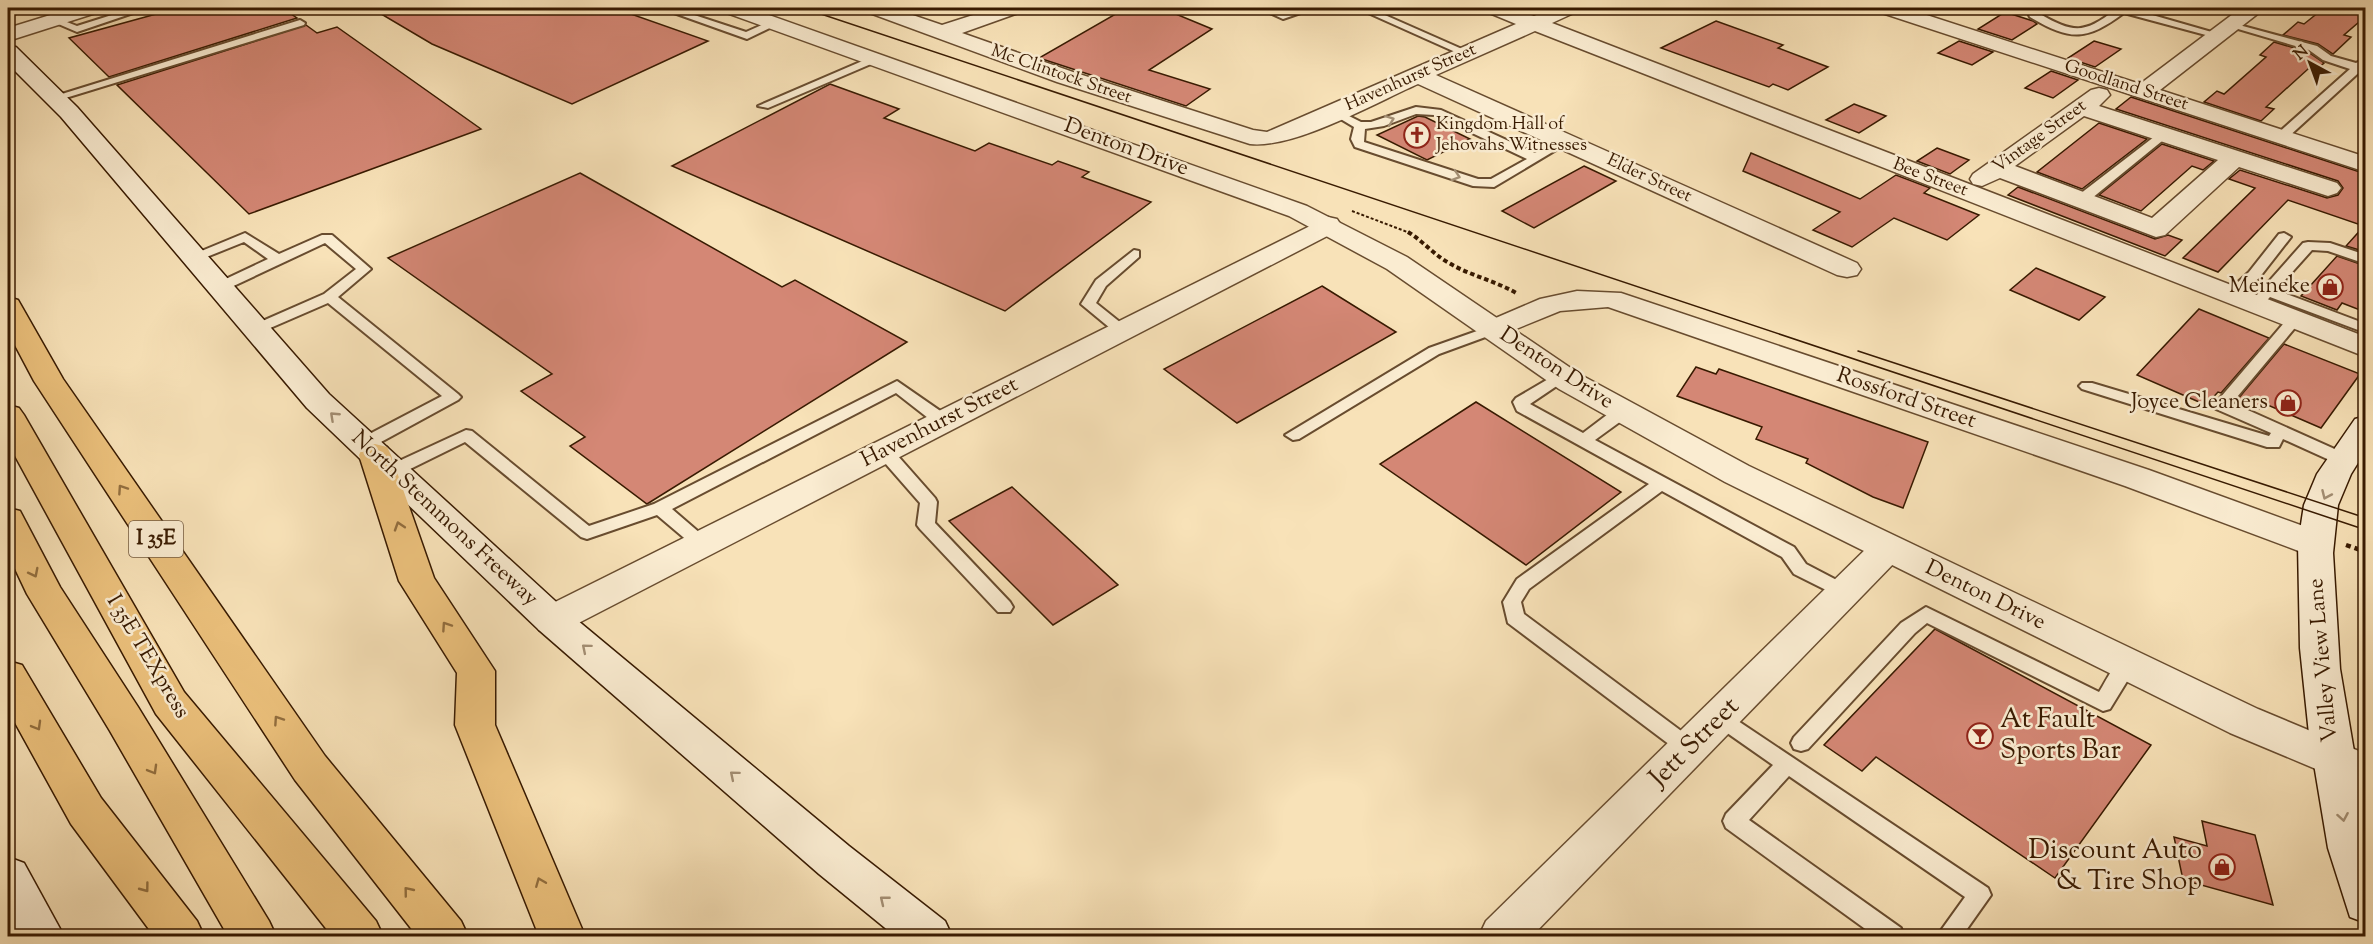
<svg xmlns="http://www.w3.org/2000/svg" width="2373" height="944" viewBox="0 0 2373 944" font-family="'Sorts Mill Goudy',serif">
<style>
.building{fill:#d48775;stroke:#381a01;stroke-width:1.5}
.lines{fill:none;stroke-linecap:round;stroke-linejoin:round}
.service-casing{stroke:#684c2f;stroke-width:4}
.minor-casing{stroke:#684c2f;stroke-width:3}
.tertiary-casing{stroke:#684c2f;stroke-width:3}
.secondary-casing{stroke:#381a01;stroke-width:3}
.motorway-casing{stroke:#381a01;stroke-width:3}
.path-far2{stroke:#381a01;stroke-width:2;stroke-dasharray:3 2;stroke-linecap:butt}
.path-far1{stroke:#381a01;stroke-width:4;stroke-dasharray:4.5 3;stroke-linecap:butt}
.path{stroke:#381a01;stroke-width:4.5;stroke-dasharray:5 4;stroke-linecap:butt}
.service{fill:#faecd1;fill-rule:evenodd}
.minor{fill:#faecd1;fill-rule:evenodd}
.tertiary{fill:#faecd1;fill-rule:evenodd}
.secondary{fill:#faecd1;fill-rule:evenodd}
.motorway{fill:#ecc17c;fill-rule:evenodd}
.tram{stroke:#381a01;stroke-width:1.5}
.oneway{stroke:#a38e73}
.oneway2{stroke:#926e3e}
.labels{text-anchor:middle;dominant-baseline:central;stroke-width:5;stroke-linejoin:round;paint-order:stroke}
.far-street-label{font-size:18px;fill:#381a01;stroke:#faecd1}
.far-poi-label{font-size:18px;fill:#381a01;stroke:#faecd1;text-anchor:start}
.shield{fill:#faecd1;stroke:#72593f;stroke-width:1.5}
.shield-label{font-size:21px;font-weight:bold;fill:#381a01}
.street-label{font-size:22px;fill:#381a01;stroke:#faecd1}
.poi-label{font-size:22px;fill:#381a01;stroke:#faecd1;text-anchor:end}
.near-poi-label{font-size:27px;fill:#381a01;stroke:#faecd1;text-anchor:start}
.near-street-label{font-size:27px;fill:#381a01;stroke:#faecd1}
</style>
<rect width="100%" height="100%" fill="#f8e2b8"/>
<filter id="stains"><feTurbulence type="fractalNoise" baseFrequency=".00333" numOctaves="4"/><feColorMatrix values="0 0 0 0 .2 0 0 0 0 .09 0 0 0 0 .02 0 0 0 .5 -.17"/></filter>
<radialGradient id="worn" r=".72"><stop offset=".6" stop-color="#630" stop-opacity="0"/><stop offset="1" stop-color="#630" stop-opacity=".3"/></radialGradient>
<g class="building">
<path d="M178,8h104l15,10 -188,59 -40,-39z"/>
<path d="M371,8h243l94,33 -136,63 -140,-60z"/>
<path d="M1126,8l45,4 41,17 -63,41 61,19 -24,17 -147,-48z"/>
<path d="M2324,8h42v8l-22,19 7,2 -18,17 -15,-10 -35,-9 15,-13 6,2z"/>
<path d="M2005,12l28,9 4,3 -25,16 -34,-11z"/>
<path d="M1716,21l67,24 -5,3 50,19 -40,23 -15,-6 -4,3 -108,-39z"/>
<path d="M306,25l11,8 20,-6 144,102 -232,85 -132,-129z"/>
<path d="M1959,41l34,11 -21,13 -34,-12z"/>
<path d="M2094,41l27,8 -26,18 -27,-9z"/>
<path d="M2274,42l34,10 16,11 -9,8 -7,-2 -42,38 8,2 -13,12 -57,-19 13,-11 7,3 42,-37 -6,-2z"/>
<path d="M2051,71l27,9 -25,18 -28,-10z"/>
<path d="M830,84l69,25 -15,9 91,33 14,-8 63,22 6,-4 31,11 -7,5 69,25 -146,109 -333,-145z"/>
<path d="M2131,97l235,77v78l-20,-6 18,-20 -76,-26 -70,72 -35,-14 72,-70 -26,-9 11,-9 87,28 11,-3 5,-7 -5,-7 -222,-72z"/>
<path d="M1854,104l32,12 -27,17 -33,-13z"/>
<path d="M1418,116l7,1 45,22 -43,21 -50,-25z"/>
<path d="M2099,123l48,16 -65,50 -45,-17z"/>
<path d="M2162,144l52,17 -11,9 -11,-4 -51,45 -42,-16z"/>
<path d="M1937,148l32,12 -19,14 -33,-13z"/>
<path d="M1751,153l109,46 36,-24 34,13 -6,5 55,22 -32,25 -53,-22 -42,29 -39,-17 27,-18 -97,-41z"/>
<path d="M1584,166l32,15 -82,47 -32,-17z"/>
<path d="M580,173l202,114 13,-7 112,62 -260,162 -77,-58 15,-9 -64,-46 31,-17 -164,-116z"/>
<path d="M2018,187l137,52 13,-4 14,5 -17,16 -157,-61z"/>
<path d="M2337,256l29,10 -1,46 -23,-9 -5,7 -36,-14z"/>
<path d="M2036,268l69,29 -26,23 -69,-30z"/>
<path d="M1322,286l74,46 -159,91 -73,-54z"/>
<path d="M2199,309l70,29 -48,55 -3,-1 -12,13 -69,-30z"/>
<path d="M2284,344l76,30 -39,54 -58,-25 -4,6 -22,-9z"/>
<path d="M1696,367l20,7 3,-5 209,73 -25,66 -30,-11 -67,-34 2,-4 -52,-20 6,-12 -85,-31z"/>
<path d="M1476,402l145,90 -95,73 -146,-101z"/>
<path d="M1012,487l106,98 -65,40 -104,-104z"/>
<path d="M1935,629l216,116 -96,133 -179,-121 -14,14 -38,-26z"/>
<path d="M2202,821l53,14 18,70 -90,-25 -9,-43 33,9z"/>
</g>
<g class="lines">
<g class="service-casing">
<g id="service">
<path d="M16,8h15l-23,8v-6z"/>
<path d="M134,8h14l-71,24 -28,-12 5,-3 23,9z"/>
<path d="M660,8h13l73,24 25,-11 9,2 -33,16z"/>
<path d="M1259,8c9,-1 16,4 25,4 11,1 20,-5 31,-4l-32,11z"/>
<path d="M1357,8h12l102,45 -9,2z"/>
<path d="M2036,8h10l-6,6c34,20 45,19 75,-4l-2,-2h15l94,27 -5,3 -93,-25c-37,27 -52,29 -94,4l-1,-2z"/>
<path d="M300,20l5,3 -1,2 -245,75 -10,-2z"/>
<path d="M2228,22l89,24 14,10 25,7 10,-5v8l-81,74h-8v-6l73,-65 -27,-9 -14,-10 -81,-24z"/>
<path d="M874,56l5,3 -1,2 -110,47 -10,-2z"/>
<path d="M1416,107l25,3 94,43 26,-15 10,3 -77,46 -21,-1 -118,-39 -4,-8 3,-12 -25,-15 6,-3 26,13h10zM1416,114l18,1 93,44 -36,20h-13l-114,-37 1,-13 19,-3z"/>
<path d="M2163,130l6,4 -2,3 -81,66h-10v-6z"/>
<path d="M245,233l34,21 43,-19h10l39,34 -33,28 120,97 3,3 -3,3 -88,48h-12l-2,-4 2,-4 84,-44 -114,-93 -67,29h-10l-2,-3 2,-3 73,-32 32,-25 -31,-26 -100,47h-10v-6l53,-25 -24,-17 -45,18h-10l-2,-3z"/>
<path d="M2284,233l7,4 -32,41 -23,21h-10l-2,-3 2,-3 23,-21 30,-38z"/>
<path d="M2308,242l22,1 36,12v9l-38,-13 -16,-1 -36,40 90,34v9l-96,-36 -10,11 -5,1 -7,-4 55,-62z"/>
<path d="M1134,250l5,1v6l-33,29 -10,17 30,24 2,3 -7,4 -5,-1 -35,-29 15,-24z"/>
<path d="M2294,316l5,1 2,3 -2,3 -67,80 116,52 2,4 -2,4h-12l-53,-24 -4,8h-12l-185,-58 -3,-3 3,-3h10l177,53 2,-3 -55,-24 -2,-4 75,-88z"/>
<path d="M1494,325l5,1 2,3 -2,3 -60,22 -140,85 -6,1 -8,-5 144,-87z"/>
<path d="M1562,371l8,5 -3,3 -37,25 53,29 33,-25h12l2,4 -2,4 -33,24 199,107 12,17 44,23 3,5 -3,5 -6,2 -50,-25 -12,-17 -120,-66 -133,98 -8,13 3,12 172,128 3,6 -3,6 -7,3 -7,-3 -174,-131 -5,-21 14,-23 132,-95 -132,-73 -4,-9 3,-4z"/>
<path d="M897,381l52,36 2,4 -2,4h-12l-41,-32 -224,116 36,31 3,4 -3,4h-12l-39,-33 -70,24 -6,-2 -116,-95 -67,33 -6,2 -8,-6 2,-4 80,-37 6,1 117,95 65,-22z"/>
<path d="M884,446l6,1 45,51 2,4 -2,21 75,79 3,5 -3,5h-12l-78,-83 -3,-4 3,-22 -42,-48 -2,-4z"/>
<path d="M1926,607l173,85c9,-13 17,-38 35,-32l3,5 -27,44 -7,2 -176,-88 -12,10 -107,116 -7,2 -7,-2 -3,-6 3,-6 107,-114z"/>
<path d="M1720,709l268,179 3,7 -29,41h-25l28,-39 -176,-121 -40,44 152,108 3,8h-29l-149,-108 -3,-7 3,-7 47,-49 -60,-42 -3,-6 3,-6z"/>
</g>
</g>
<g class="minor-casing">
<g id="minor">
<path d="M73,8h29l-3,4 -91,29v-13z"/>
<path d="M864,8h28l50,17 53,-17h29l-3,4 -59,21 111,39 180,58 14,2 249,-108 -29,-12 -3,-4h27l23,8 19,-8h26l-3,4 -24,11 814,314v20l-831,-326 -99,44 421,188 4,6 -4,6 -10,2 -10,-2 -419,-191c-43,19 -124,65 -168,60l-193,-62 -190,-70z"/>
<path d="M1876,8h29l235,76 101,-76h22l-3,4 -100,78 206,67v15l-487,-160z"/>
<path d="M2099,88l8,2 3,5 -11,11 238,77 4,5 -4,5 -9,3 -89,-29 -74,68 -9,2 -156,-59 -18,8 -9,-2 -3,-5 3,-5 118,-84zM2084,116l134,44 -66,58 -137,-52z"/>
<path d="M1328,217l9,2 4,6 -4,6 -772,399 -13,4 -13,-4 -6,-10 6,-10z"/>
<path d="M1577,291l44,2 528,177 179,65 5,9 -5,9 -12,4 -12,-4 -179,-67 -517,-179 -48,4 -66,27 -10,-3 -5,-6 5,-6 56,-24z"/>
<path d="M1887,536l12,4 6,9 -6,9 -367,378h-53l7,-15 389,-381z"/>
</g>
</g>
<g class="tertiary-casing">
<path id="tertiary" d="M721,8h28l558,198 100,51 174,118 168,91 509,243 108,45v36l-136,-57 -505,-251 -166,-93 -172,-120 -98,-53 -565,-204z"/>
</g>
<g class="secondary-casing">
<g id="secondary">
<path d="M8,46l8,1 61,60 252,287 236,216 284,236 96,75 7,15h-57l-76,-62 -280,-244 -232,-222 -246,-291 -53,-53z"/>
<path d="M2366,416v34l-15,24 -13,31 -5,48 7,116 26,153v101l-16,-6 -22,-69 -19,-114 -9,-86 -2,-104 6,-39 13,-31 38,-55z"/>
<path d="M8,857l16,6 40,73h-47l-9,-17z"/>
</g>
</g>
<g class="motorway-casing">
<g id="motorway">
<path d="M8,297l10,3 45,79 262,377 136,165 7,15h-51l-122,-156 -261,-399 -26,-49z"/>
<path d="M8,405l11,3 5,7 160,277 192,229 7,15h-51l-176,-222 -148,-271z"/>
<path d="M375,444l12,3 4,8 43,123 61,93v54l90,211h-46l-84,-211 2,-52 -58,-92 -40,-126 4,-8z"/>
<path d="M8,508l12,3 40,76 78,120 131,214 7,15h-48l-118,-205 -83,-137 -19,-40z"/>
<path d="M8,661l14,4 79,133 96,123 7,15h-50l-83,-112 -63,-114z"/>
</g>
</g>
<path class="path-far2" d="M1352,211l58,22"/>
<path class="path-far1" d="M1408,232c15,9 26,23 41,31 22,13 47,18 69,31"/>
<path class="path" d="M2346,545l20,7"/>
<use href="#service" class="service"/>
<use href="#minor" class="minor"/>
<use href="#tertiary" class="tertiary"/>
<use href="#secondary" class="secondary"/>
<use href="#motorway" class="motorway"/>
<g class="tram">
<path d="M803,8l1563,522"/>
<path d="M1858,351l508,167"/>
</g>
</g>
<defs><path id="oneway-chevron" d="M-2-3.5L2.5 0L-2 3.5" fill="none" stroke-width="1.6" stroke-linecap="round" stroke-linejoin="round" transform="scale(1.5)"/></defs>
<g class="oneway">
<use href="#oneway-chevron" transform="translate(1390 120) rotate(-21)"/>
<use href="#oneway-chevron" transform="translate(1456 176) rotate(18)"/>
<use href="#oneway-chevron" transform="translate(334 416) rotate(-137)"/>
<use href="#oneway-chevron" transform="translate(2326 495) rotate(114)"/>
<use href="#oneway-chevron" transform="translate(586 648) rotate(-140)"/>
<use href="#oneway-chevron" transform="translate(734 775) rotate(-140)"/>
<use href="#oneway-chevron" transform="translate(2343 817) rotate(80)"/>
<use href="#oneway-chevron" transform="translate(884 900) rotate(-141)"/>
</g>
<g class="oneway2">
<use href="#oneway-chevron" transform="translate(122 489) rotate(-124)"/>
<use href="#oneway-chevron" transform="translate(399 526) rotate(-108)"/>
<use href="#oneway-chevron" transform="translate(34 573) rotate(63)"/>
<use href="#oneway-chevron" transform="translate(446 626) rotate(-124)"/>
<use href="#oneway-chevron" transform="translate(278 720) rotate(-124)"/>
<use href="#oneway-chevron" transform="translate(37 726) rotate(60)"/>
<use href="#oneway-chevron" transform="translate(153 770) rotate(60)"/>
<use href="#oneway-chevron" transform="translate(540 882) rotate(-112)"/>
<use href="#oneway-chevron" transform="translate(145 888) rotate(53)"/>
<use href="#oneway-chevron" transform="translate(408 891) rotate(-129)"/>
</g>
<defs>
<g id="church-ring" transform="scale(1.35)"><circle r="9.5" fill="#faecd1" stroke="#8f2418" stroke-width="1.5"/><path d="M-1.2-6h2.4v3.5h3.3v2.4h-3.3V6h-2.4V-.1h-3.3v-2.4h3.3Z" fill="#8f2418"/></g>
<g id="shop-ring" transform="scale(1.35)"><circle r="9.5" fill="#faecd1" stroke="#8f2418" stroke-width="1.5"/><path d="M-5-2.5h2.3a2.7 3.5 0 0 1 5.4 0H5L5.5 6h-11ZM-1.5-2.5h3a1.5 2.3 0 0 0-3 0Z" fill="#8f2418"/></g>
<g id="bar-ring" transform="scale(1.35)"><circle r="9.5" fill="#faecd1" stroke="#8f2418" stroke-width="1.5"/><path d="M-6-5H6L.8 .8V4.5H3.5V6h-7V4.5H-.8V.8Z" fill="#8f2418"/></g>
</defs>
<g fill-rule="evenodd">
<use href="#church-ring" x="1417" y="135"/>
<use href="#shop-ring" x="2330" y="287"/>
<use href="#shop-ring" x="2288" y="403"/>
<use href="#bar-ring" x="1980" y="736"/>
<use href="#shop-ring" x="2222" y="867"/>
</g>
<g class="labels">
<g class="far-street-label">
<text transform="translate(1061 75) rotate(19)">Mc Clintock Street</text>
<text transform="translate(1411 78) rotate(-24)">Havenhurst Street</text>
<text transform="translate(2126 86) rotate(18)">Goodland Street</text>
<text transform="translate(2040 137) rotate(-36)">Vintage Street</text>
<text transform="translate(1930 178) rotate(21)">Bee Street</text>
<text transform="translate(1649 179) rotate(25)">Elder Street</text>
</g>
<g class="far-poi-label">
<text x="1436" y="125">Kingdom Hall of<tspan x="1436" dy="21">Jehovahs Witnesses</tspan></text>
</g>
<rect class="shield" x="129" y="521" width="54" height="36" rx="4.5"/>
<g class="shield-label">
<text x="156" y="539">I 35E</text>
</g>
<g class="street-label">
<text transform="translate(1126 148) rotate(20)">Denton Drive</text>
<text transform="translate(1556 369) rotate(33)">Denton Drive</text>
<text transform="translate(1906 399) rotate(19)">Rossford Street</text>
<text transform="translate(940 423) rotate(-27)">Havenhurst Street</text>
<text transform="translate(444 519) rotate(43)">North Stemmons Freeway</text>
<text transform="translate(1985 596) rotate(26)">Denton Drive</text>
<text transform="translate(147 657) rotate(59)">I 35E TEXpress</text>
<text transform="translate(2324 660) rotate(-95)">Valley View Lane</text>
</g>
<g class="poi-label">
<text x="2310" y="287">Meineke</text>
<text x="2268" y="403">Joyce Cleaners</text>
</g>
<g class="near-poi-label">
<text x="2000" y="720">At Fault<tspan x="2000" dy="31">Sports Bar</tspan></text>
<text x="2202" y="851" text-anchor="end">Discount Auto<tspan x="2202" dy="31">&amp; Tire Shop</tspan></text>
</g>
<g class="near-street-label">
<text transform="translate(1695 743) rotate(-45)">Jett Street</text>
</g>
</g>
<rect width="2373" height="944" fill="none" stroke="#f8e2b8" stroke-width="30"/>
<rect x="9" y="9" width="2355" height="926" fill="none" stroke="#381a01" stroke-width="3"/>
<rect x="15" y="15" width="2343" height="914" fill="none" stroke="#381a01" stroke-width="1.5"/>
<g transform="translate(2310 63) rotate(319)" stroke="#faecd1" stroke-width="4.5" paint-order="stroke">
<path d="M0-4.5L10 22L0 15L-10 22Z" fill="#381a01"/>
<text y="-9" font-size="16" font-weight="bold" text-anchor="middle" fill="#381a01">N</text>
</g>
<rect width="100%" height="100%" filter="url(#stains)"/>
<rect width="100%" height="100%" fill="url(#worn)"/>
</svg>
